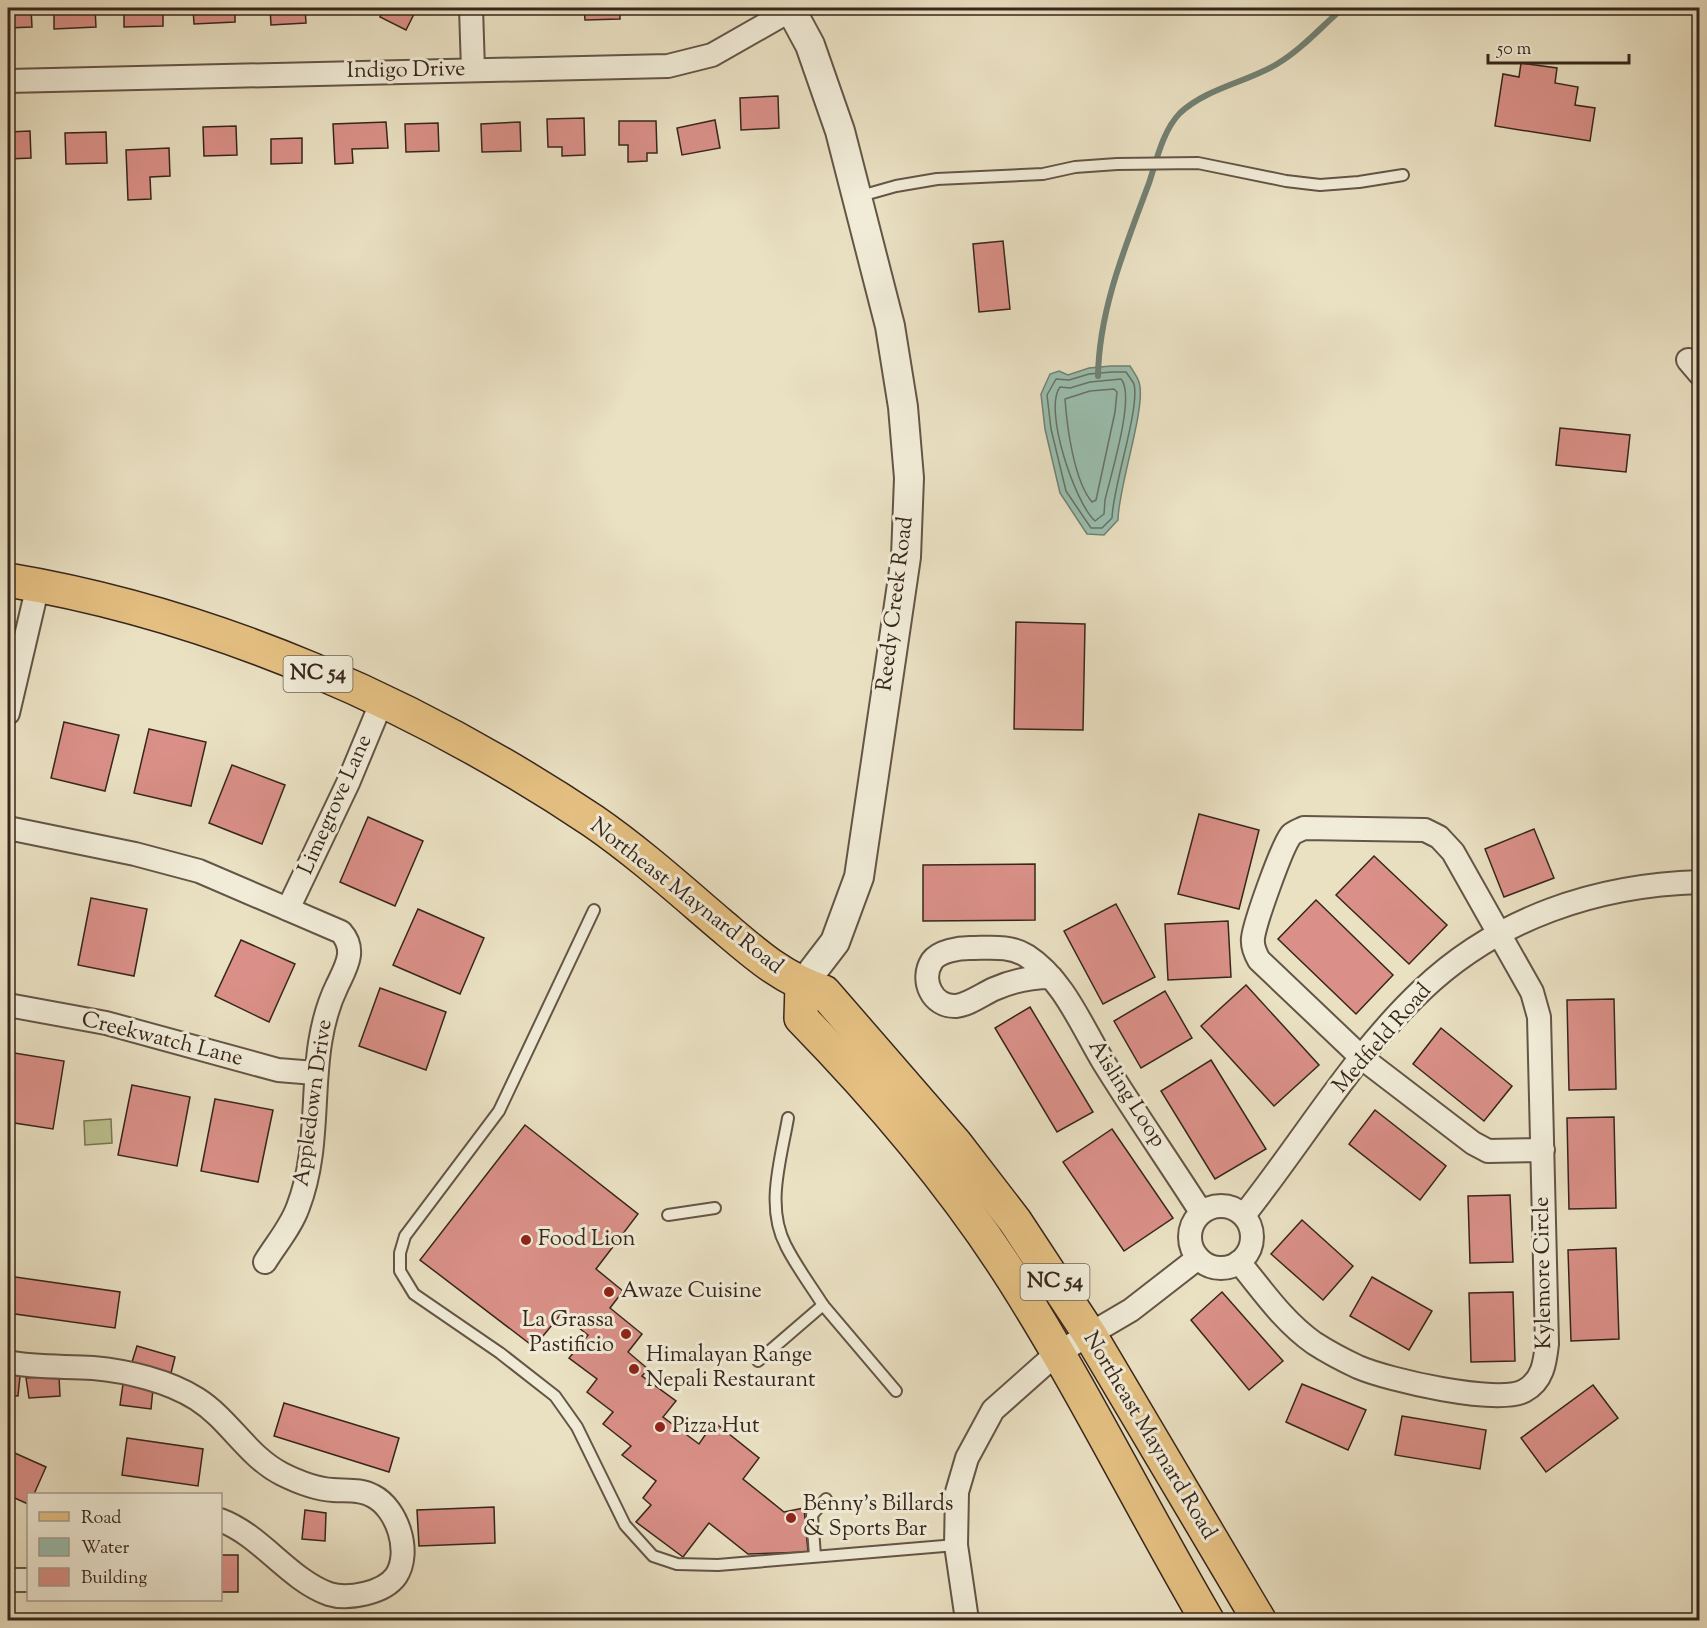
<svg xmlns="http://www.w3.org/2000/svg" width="1707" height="1628" viewBox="0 0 1707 1628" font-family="'Sorts Mill Goudy',serif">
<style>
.green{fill:#bdc18f;stroke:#7a7456;stroke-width:1.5}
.water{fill:#99beae;stroke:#728174;stroke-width:1.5}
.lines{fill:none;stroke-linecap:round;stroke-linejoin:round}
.shore{stroke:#687265;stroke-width:1.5}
.stream{stroke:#728174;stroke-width:6}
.building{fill:#da9088;stroke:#37261c;stroke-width:1.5}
.service-casing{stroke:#645546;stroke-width:14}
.minor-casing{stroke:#645546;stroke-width:26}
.tertiary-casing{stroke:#645546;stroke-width:32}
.primary-casing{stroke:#37261c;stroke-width:36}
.service{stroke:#f1ecd8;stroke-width:10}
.minor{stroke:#f1ecd8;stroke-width:22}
.tertiary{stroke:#f1ecd8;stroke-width:28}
.primary{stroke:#e5c082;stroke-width:33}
.poi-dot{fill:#8f2418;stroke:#f1ecd8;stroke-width:2}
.labels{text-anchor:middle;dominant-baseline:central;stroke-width:6;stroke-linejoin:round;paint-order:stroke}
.shield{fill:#f1ecd8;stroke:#6f6154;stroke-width:1.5}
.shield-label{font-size:21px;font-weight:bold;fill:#37261c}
.street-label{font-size:22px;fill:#37261c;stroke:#f1ecd8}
.poi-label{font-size:22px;fill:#37261c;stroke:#f1ecd8;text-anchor:start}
</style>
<rect width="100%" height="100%" fill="#eae1c3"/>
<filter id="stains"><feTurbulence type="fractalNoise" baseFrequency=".00333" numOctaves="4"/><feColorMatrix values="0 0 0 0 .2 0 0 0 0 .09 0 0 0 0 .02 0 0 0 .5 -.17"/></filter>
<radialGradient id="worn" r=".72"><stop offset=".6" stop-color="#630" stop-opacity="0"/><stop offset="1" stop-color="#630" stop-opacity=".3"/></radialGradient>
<path class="green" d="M111,1119l1,24 -27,2 -1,-24z"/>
<path class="water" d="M1111,366h19c3,5 7,10 9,16 8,24 -21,105 -21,138l-14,15 -17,-1 -27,-41 -15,-64 -4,-35 9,-20 9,-3 9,4 21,-7z"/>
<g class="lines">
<g class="shore">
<path d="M1112,372h14c2,3 6,8 8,12 6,25 -21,101 -22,134l-10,10h-11l-25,-37 -15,-62 -4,-34 9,-16 13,1 20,-6z"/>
<path d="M1121,379c15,16 -11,99 -16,121l-1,14 -9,7c-20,-18 -52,-112 -35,-134l10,1 20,-6z"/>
<path d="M1114,389l3,3 -2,20 -19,88 -4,2c-18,-21 -25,-75 -27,-103l25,-8z"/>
</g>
<path class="stream" d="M1098,376c1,-67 28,-131 51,-193 7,-21 14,-53 31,-70 27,-25 67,-31 97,-49 24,-14 45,-38 66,-56"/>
</g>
<g class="building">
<path d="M8,8h23l1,19 -24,1z"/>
<path d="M54,8h41l1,19 -42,2z"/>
<path d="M124,8h39v18l-39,1z"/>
<path d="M193,8h42v14l-41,2z"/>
<path d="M270,8h35l1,15 -35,2z"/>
<path d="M385,8h32l-11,22 -26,-13z"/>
<path d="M525,8h35v1l-35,1z"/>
<path d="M584,8h36v11l-35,1z"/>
<path d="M663,8h29l-28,6z"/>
<path d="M1521,63l36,5 -2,15 23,4 -3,18 20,3 -5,33 -95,-15 8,-52 16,3z"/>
<path d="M778,96l1,32 -38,2 -1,-32z"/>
<path d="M584,118l1,37 -23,1v-9h-14l-1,-28z"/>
<path d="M715,120l5,28 -38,7 -5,-27z"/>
<path d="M619,121h37l1,32h-10v8l-19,1v-17h-9z"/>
<path d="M386,122l2,26 -36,1 1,14 -18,1 -2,-40z"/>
<path d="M520,122l1,29 -39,1 -1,-28z"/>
<path d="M438,123l1,28 -33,1 -1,-28z"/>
<path d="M236,126l1,29 -33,1 -1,-29z"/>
<path d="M30,131l1,27 -23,1v-27z"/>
<path d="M106,132l1,31 -41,1 -1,-31z"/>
<path d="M302,138v25l-31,1v-25z"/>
<path d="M169,148l1,28 -20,1 1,22 -23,1 -2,-50z"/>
<path d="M1003,241l7,68 -31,3 -6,-68z"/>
<path d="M1560,428l70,7 -4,37 -70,-7z"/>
<path d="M1016,622l69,2 -2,106 -69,-1z"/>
<path d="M64,722l55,13 -14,56 -54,-13z"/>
<path d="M149,729l57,13 -15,64 -57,-13z"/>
<path d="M232,765l53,20 -23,59 -53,-21z"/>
<path d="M1199,814l60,16 -20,79 -61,-15z"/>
<path d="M368,817l55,24 -28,65 -55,-24z"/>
<path d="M1534,829l20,49 -50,19 -19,-48z"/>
<path d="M1374,856l73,69 -38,39 -73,-69z"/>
<path d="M1035,864v56l-112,1v-56z"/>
<path d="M91,898l56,11 -13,67 -56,-11z"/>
<path d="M1316,900l77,75 -37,39 -78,-75z"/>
<path d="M1116,904l39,73 -52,27 -39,-73z"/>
<path d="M418,909l66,29 -24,56 -67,-29z"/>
<path d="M1228,921l3,56 -63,3 -3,-56z"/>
<path d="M241,940l54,24 -26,58 -54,-26z"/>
<path d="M1246,985l73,80 -45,41 -73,-80z"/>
<path d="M380,988l66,24 -20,58 -67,-24z"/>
<path d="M1165,991l27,47 -51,30 -27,-47z"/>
<path d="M1614,999l2,90 -47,1 -2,-90z"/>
<path d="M1030,1007l63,105 -36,20 -62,-104z"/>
<path d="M1441,1028l71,58 -28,35 -71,-57z"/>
<path d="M8,1052l56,9 -11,68 -45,-7z"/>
<path d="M1211,1060l55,89 -51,30 -54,-88z"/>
<path d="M132,1085l58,12 -13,69 -59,-11z"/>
<path d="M215,1099l58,11 -15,72 -57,-11z"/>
<path d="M1375,1110l71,56 -26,34 -71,-56z"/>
<path d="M1614,1117l2,91 -47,1 -2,-91z"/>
<path d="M525,1125l113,89 -42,55 27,22 -13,17 32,26 -14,18 20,17 -6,7 34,25 -13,16 36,27 15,-22 45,36 -16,21 41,33 20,-4 4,44 -60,2 -39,-31 -26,34 -47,-35 15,-17 -8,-7 13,-17 -34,-26 9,-9 -28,-22 10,-12 -26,-20 10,-13 -28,-21 19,-23 -27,-21 -27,33 -114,-87z"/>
<path d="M1112,1129l61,89 -49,33 -61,-89z"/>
<path d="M1510,1195l3,67 -43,1 -2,-67z"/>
<path d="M1302,1220l51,46 -30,34 -52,-46z"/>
<path d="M1616,1248l3,91 -48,2 -3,-91z"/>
<path d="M8,1276l112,16 -5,36 -107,-15z"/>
<path d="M1372,1277l60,34 -23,39 -59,-34z"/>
<path d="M1222,1292l61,69 -34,29 -58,-70z"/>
<path d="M1513,1292l2,69 -44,1 -2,-69z"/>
<path d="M137,1346l38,11 -4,16 -39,-11z"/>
<path d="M8,1374l12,2 -2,20 -10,-1z"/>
<path d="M59,1376l1,20 -31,2 -3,-20z"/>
<path d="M123,1384l30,5 -2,20 -31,-4z"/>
<path d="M1302,1384l64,26 -18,40 -62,-28z"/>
<path d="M1593,1385l25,33 -72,54 -25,-34z"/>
<path d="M284,1403l115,35 -10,34 -115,-36z"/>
<path d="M1402,1416l84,14 -6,39 -85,-14z"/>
<path d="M127,1438l76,11 -5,37 -76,-11z"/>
<path d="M8,1450l38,17 -12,27h-6v10l-20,-9z"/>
<path d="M494,1507l1,36 -76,3 -2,-36z"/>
<path d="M305,1510l21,3 -1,28 -23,-2z"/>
<rect x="220" y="1555" width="18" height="37"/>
</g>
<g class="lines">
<g class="service-casing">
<g id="service">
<path d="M857,197l39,-11 41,-7 106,-5 32,-7 42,-3 81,-1 88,18 34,4 39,-3 44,-7"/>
<path d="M594,910l-95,201 -94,125 -5,17v18l14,23 86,59 55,43 22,31 48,98 28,31 24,8 41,1 238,-20"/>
<path d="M788,1118c-7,41 -23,89 -2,128 10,20 25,40 37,59"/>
<path d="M668,1215l47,-7"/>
<path d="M758,1361l65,-56 73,86"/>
<path d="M815,1556l-3,-41 14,-16"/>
</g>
</g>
<g class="minor-casing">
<g id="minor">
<path d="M471,8l2,62"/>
<path d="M8,81l660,-15 44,-11 79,-45"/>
<path d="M1688,360l12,14"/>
<path d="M8,713l30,-128"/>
<path d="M8,828l127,26 64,17 142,61c16,18 5,35 -4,54 -34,70 -11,149 -39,221 -7,20 -22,37 -33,55"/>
<path d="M288,909l60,-126 34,-82"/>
<path d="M1051,977c-20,0 -39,4 -57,12 -11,5 -26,16 -38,17 -24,1 -36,-26 -24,-45 7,-10 27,-13 38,-13 20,0 40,-3 57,8 37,24 55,71 77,107 31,50 65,99 97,149"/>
<path d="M8,1005l98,18 172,47 37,3"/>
<circle cx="1221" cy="1237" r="31"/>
<path d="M1244,1215c59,-74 109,-160 178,-225 76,-72 174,-105 278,-108"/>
<path d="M1239,1262c24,29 44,59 75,81 14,9 29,17 44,24 30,13 139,38 166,24 19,-10 21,-29 23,-47l-8,-327 -7,-25 -79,-140 -14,-15 -14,-7 -121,-2c-4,2 -10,4 -13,7 -9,11 -36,87 -38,103 -1,8 2,15 6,22l103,98 111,85 15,8 55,-1"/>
<path d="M8,1362c27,6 57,4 85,6 34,3 76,13 104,31 33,21 50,57 85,75 16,8 33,15 51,16 14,1 28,-1 40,6 24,12 39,56 23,80 -12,17 -48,24 -67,18 -41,-15 -68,-59 -109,-74"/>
<path d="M8,1580h20"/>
<path d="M967,1620l-11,-75 1,-53 10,-34 26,-48 63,-56 75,-44 67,-52"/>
</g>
</g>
<g class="tertiary-casing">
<path id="tertiary" d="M790,8l20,37 30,86 50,195 13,81 6,71 -3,79 -47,320 -24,65 -33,43"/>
</g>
<g class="primary-casing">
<g id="primary">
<path d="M8,580c208,35 410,124 585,241 45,31 86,68 127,103 33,28 62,55 104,68l131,151 60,78 75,114 169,285"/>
<path d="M802,985l-1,33c79,81 153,167 214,264 69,109 127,227 192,338"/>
</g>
</g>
<use href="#service" class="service"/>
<use href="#minor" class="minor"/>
<use href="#tertiary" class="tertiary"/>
<use href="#primary" class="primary"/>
</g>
<g class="poi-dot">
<circle cx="526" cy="1240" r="6"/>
<circle cx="609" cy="1292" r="6"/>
<circle cx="626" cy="1334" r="6"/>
<circle cx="634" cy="1369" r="6"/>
<circle cx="660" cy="1427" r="6"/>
<circle cx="791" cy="1518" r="6"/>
</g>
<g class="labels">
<g class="shield">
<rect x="283.5" y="656" width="69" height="36" rx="4.5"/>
<rect x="1020.5" y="1264" width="69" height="36" rx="4.5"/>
</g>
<g class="shield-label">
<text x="318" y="674">NC 54</text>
<text x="1055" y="1282">NC 54</text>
</g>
<g class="street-label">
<text transform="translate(406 71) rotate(-1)">Indigo Drive</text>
<text transform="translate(896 604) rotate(-83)">Reedy Creek Road</text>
<text transform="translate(336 805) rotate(-66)">Limegrove Lane</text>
<text transform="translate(686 897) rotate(38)">Northeast Maynard Road</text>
<text transform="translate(1383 1039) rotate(-49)">Medfield Road</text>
<text transform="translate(162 1040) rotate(14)">Creekwatch Lane</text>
<text transform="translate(1126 1094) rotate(57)">Aisling Loop</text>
<text transform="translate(314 1103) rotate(-82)">Appledown Drive</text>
<text transform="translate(1544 1273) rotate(-91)">Kylemore Circle</text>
<text transform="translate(1149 1436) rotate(59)">Northeast Maynard Road</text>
</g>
<g class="poi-label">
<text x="538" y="1240">Food Lion</text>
<text x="621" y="1292">Awaze Cuisine</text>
<text x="614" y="1321" text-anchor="end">La Grassa<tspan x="614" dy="25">Pastificio</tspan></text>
<text x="646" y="1356">Himalayan Range<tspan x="646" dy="25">Nepali Restaurant</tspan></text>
<text x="672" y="1427">Pizza Hut</text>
<text x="803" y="1505">Benny's Billards<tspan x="803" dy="25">&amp; Sports Bar</tspan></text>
</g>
</g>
<rect width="1707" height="1628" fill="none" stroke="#eae1c3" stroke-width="30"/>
<rect x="9" y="9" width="1689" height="1610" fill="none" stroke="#37261c" stroke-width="3"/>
<rect x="15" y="15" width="1677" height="1598" fill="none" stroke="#37261c" stroke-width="1.5"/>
<rect x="27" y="1493" width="195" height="108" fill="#f1ecd8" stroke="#a79d8d" stroke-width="1.5"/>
<rect x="39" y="1512" width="30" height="9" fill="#e5c082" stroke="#a79d8d" stroke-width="1.5"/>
<text x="81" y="1523" font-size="18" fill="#37261c">Road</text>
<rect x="39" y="1538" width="30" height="18" fill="#99beae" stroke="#a79d8d" stroke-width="1.5"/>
<text x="81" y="1553" font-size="18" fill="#37261c">Water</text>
<rect x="39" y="1568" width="30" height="18" fill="#da9088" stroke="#a79d8d" stroke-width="1.5"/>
<text x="81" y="1583" font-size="18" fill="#37261c">Building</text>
<path d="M1488 54v9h141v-9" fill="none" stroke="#37261c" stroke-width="3"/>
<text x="1497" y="54" font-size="18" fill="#37261c" stroke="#f1ecd8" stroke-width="4.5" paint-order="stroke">50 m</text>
<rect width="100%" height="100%" filter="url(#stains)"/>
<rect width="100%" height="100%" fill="url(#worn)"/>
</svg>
